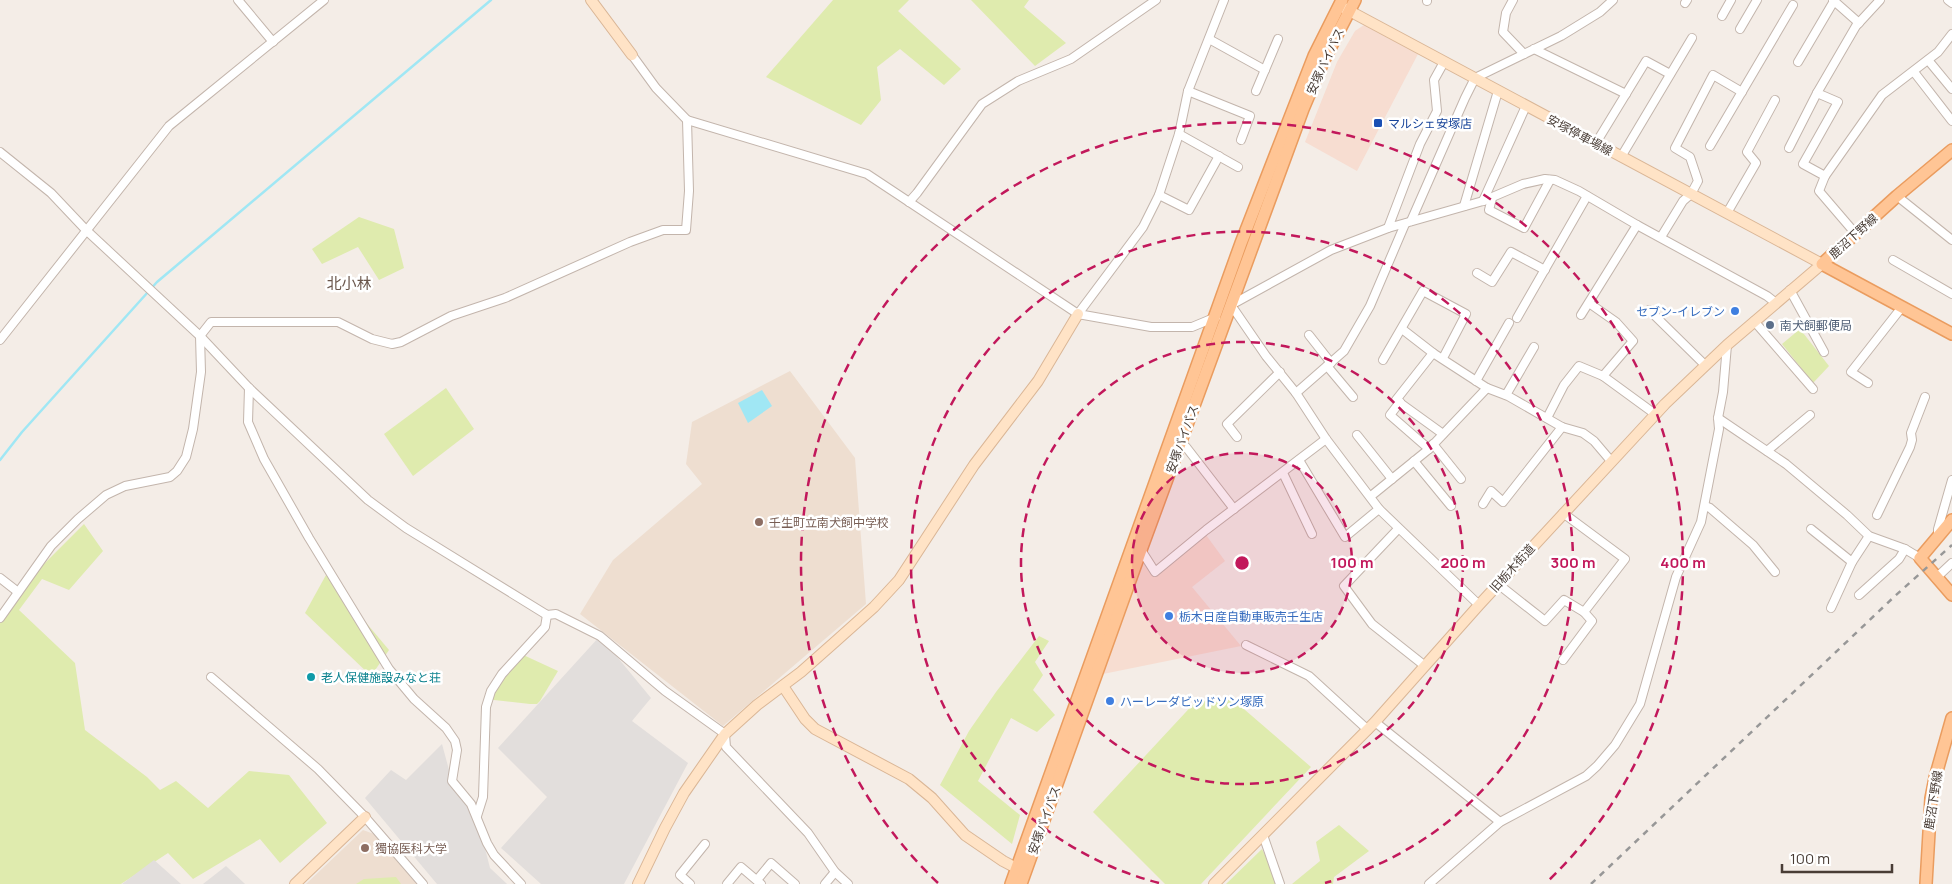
<svg xmlns="http://www.w3.org/2000/svg" width="1952" height="884" viewBox="0 0 1952 884" font-family="Manrope,'Noto Sans JP',sans-serif">
<style>
.commercial{fill:#f7ddd1}
.education{fill:#eeded0}
.green{fill:#dfebae}
.parking{fill:#e2dedc}
.water{fill:#a0e7f4}
.lines{fill:none;stroke-linecap:round;stroke-linejoin:round}
.stream{stroke:#a0e7f4;stroke-width:2.5}
.street-casing{stroke:#c3b5ac;stroke-width:10}
.secondary-casing{stroke:#dab696;stroke-width:12}
.primary-casing{stroke:#ea9c5f;stroke-width:14}
.street{stroke:#fff;stroke-width:8}
.secondary{stroke:#ffe3c6;stroke-width:10}
.primary{stroke:#ffc595;stroke-width:11}
.rail{stroke:#979797;stroke-width:2.5;stroke-dasharray:6 6;stroke-linecap:butt}
.ring{fill:none;stroke:#c2185b;stroke-width:2.5;stroke-dasharray:9 6}
.transit-dot{fill:#1a4fb4;stroke:#fff;stroke-width:2}
.shop-dot{fill:#3f7fe0;stroke:#fff;stroke-width:2}
.service-dot{fill:#5c6f8a;stroke:#fff;stroke-width:2}
.education-dot{fill:#8d6e63;stroke:#fff;stroke-width:2}
.culture-dot{fill:#0f9aa8;stroke:#fff;stroke-width:2}
.labels{text-anchor:middle;dominant-baseline:central;stroke-width:5;stroke-linejoin:round;paint-order:stroke}
.street-label{font-size:12px;fill:#483c35;stroke:#fff}
.transit-label{font-size:12px;fill:#164399;stroke:#fff;text-anchor:start}
.shop-label{font-size:12px;fill:#366cbe;stroke:#fff;text-anchor:start}
.service-label{font-size:12px;fill:#4e5e75;stroke:#fff;text-anchor:start}
.education-label{font-size:12px;fill:#785e54;stroke:#fff;text-anchor:start}
.culture-label{font-size:12px;fill:#0d838f;stroke:#fff;text-anchor:start}
.quarter-label{font-size:15px;fill:#6b574c;stroke:#fff}
.centre{fill:#c2185b;stroke:#fff;stroke-width:2.5}
.ring-label{font-size:15px;text-anchor:middle;font-weight:bold;fill:#c2185b;stroke:#fff;stroke-width:5;stroke-linejoin:round;paint-order:stroke}
</style>
<rect width="100%" height="100%" fill="#f4ede7"/>
<g class="commercial">
<path d="M1364,25l54,29 -61,117 -52,-29 32,-80 18,-31z"/>
<path d="M1206,535l19,26 -33,26 49,59 -138,28 39,-116 13,14z"/>
</g>
<g class="education">
<path d="M790,371l65,87 11,146 -143,122 -143,-112 33,-54 89,-76 -16,-20 6,-42z"/>
<path d="M363,830l11,4 44,50h-112z"/>
</g>
<g class="green">
<path d="M833,0h76l-11,11 63,58 -17,16 -44,-36 -23,18 4,33 -20,25 -95,-48z"/>
<path d="M971,0h58l-5,7 42,36 -31,23z"/>
<path d="M359,217l35,12 10,39 -25,12 -21,-33 -36,17 -10,-15z"/>
<path d="M1800,329l29,37 -16,17 -31,-39z"/>
<path d="M446,388l28,41 -61,47 -29,-42z"/>
<path d="M84,524l19,27 -34,39 -27,-11 -23,31 56,53 10,67 62,47 13,13 16,-9 32,27 41,-37 40,4 38,48 -47,40 -20,-24 -67,40 -25,-26 -47,31h-121v-271l12,-17z"/>
<path d="M326,575l63,75 -18,26 -66,-63z"/>
<path d="M1039,636l10,5 -14,21 8,13 -10,15 22,25 -18,17 -26,-14 -33,63 42,34 -8,29 -72,-59 29,-54 27,-39z"/>
<path d="M519,653l39,18 -18,30 -3,3h-7l-45,-5z"/>
<path d="M1230,697l81,70 -110,117h-36l-72,-72 105,-113 16,4z"/>
<path d="M1339,825l30,26 -35,26 -1,7h-41l28,-23 -4,-19z"/>
<path d="M1262,849l18,35h-54z"/>
<path d="M396,877l5,7h-45l8,-5z"/>
</g>
<g class="parking">
<path d="M600,636l51,62 -19,23 56,42 -64,121h-83l-40,-36 46,-51 -49,-49z"/>
<path d="M442,744l10,37 25,36 13,51 17,16h-70l-72,-86 26,-28 15,10z"/>
<path d="M154,860l27,24h-59z"/>
<path d="M226,866l19,18h-42z"/>
</g>
<path class="water" d="M762,390l10,16 -24,17 -10,-20z"/>
<g class="lines">
<path class="stream" d="M0,460l22,-28 135,-150 334,-282"/>
<g class="street-casing">
<g id="street">
<path d="M238,0l35,42"/>
<path d="M1513,0l-7,13 -3,19 21,22"/>
<path d="M1833,0l26,23"/>
<path d="M1948,0l4,3"/>
<path d="M1427,1v-1"/>
<path d="M1685,3l2,-3"/>
<path d="M1722,16l9,-16"/>
<path d="M1740,29l17,-29"/>
<path d="M1209,39l56,31"/>
<path d="M1534,49l92,45"/>
<path d="M632,55l24,33 31,32 180,54 211,140 73,13h41l24,-10"/>
<path d="M1928,60l24,29"/>
<path d="M1444,62l-10,18 3,31 -17,33 -32,84 95,-27 40,-17 22,-5 10,1 24,11 58,34 130,71 9,7"/>
<path d="M1798,62l36,-61"/>
<path d="M1914,72l38,49"/>
<path d="M1188,91l62,25 -9,24"/>
<path d="M1256,91l22,-52"/>
<path d="M1179,134l59,33"/>
<path d="M1596,143l50,-82 24,13"/>
<path d="M1710,146l83,-141"/>
<path d="M1789,148l28,-55"/>
<path d="M0,152l51,41 35,37 114,106 49,52 119,112 38,28 141,87 9,-1 44,22 65,55 60,43 1,13 82,86 27,39 13,12"/>
<path d="M1621,157l71,-119"/>
<path d="M1825,176l57,-81 56,-43 14,-18"/>
<path d="M1159,195l30,15 30,-54"/>
<path d="M1897,196l55,44"/>
<path d="M1492,198l-3,12 35,18 26,-48"/>
<path d="M1483,201l43,-95"/>
<path d="M909,202l8,-9 65,-89 36,-23 53,-22 85,-59"/>
<path d="M1464,206l34,-115"/>
<path d="M1727,213l29,-50 -9,-11 28,-52"/>
<path d="M1411,221l54,-123 10,-20 86,-42 39,-24 13,-12"/>
<path d="M1855,233l-36,-42 6,-15 -22,-12 35,-62 -21,-9 39,-67 24,-26"/>
<path d="M1661,237l22,-36 8,-7 7,-13 -8,-24 -15,-9 38,-73 29,17"/>
<path d="M1893,260l59,34"/>
<path d="M1477,273l15,9 19,-30 34,18"/>
<path d="M1790,290l34,62"/>
<path d="M1589,303l27,19 17,19 -30,35"/>
<path d="M1231,305l100,-55 57,-22"/>
<path d="M1231,305l35,51 30,37 30,46 53,70 100,96"/>
<path d="M1649,310l56,55"/>
<path d="M1078,314l65,-87 16,-32 20,-61 9,-43 36,-91"/>
<path d="M1581,315l56,-90"/>
<path d="M1517,318l70,-122"/>
<path d="M1754,321l59,68"/>
<path d="M1402,329l31,24 54,35"/>
<path d="M1309,335l22,28"/>
<path d="M0,340l169,-214 155,-126"/>
<path d="M1433,353l-37,47 47,34"/>
<path d="M1383,360l40,-69 43,23 -23,44"/>
<path d="M1327,366l26,31"/>
<path d="M1476,381l33,-58"/>
<path d="M1868,383l-17,-11 51,-65"/>
<path d="M249,388l-1,34 16,37 45,79 80,131 25,30 32,29 9,13 2,9 -5,31 19,23 16,39 7,12 27,29"/>
<path d="M1296,393l48,-42 26,-45 35,-82"/>
<path d="M1506,395l28,-48"/>
<path d="M1400,402l-10,13 39,34"/>
<path d="M1547,418l17,-33 15,-19 24,10 52,38"/>
<path d="M1718,418l68,46 61,51 22,21 36,13 15,9"/>
<path d="M1357,435l35,44"/>
<path d="M1237,437l-10,-13 53,-52"/>
<path d="M1433,444l28,35"/>
<path d="M1186,447l48,62"/>
<path d="M1767,451l43,-36"/>
<path d="M1299,460l46,77 34,-28"/>
<path d="M1414,461l37,45"/>
<path d="M1283,473l29,61"/>
<path d="M1371,496l58,-47 58,-61 21,8 54,31 21,6 11,8 17,20"/>
<path d="M1483,504l8,-13 12,11 59,-75"/>
<path d="M1705,506l5,2 43,37 22,27"/>
<path d="M1877,515l33,-68 2,-7 -1,-7 14,-36"/>
<path d="M1398,529l-54,57 28,38 53,42"/>
<path d="M1811,529l41,33"/>
<path d="M1938,536v-7l14,-49"/>
<path d="M1141,550l14,22 51,-42 120,-91"/>
<path d="M0,578l18,14"/>
<path d="M1936,578l16,-15"/>
<path d="M1498,584l47,37 19,-21 20,12"/>
<path d="M1859,595l40,-36 6,-10"/>
<path d="M1831,608l21,-46 17,-26"/>
<path d="M0,618l51,-72 27,-27 28,-24 19,-9 45,-9 7,-6 9,-14 7,-28 8,-57 -1,-36 11,-14h127l34,17 20,5 9,-2 50,-26 54,-18 125,-56 33,-12h23l3,-39 -2,-71"/>
<path d="M1246,645l63,31 59,54"/>
<path d="M1563,660l29,-39 -8,-9 41,-53 -62,-46"/>
<path d="M211,677l107,92 47,48 58,67"/>
<path d="M1375,722l125,100"/>
<path d="M477,816l6,-19 3,-90 5,-16 11,-17 43,-47 2,-12"/>
<path d="M1263,835l17,49"/>
<path d="M757,880l14,-17 24,21"/>
<path d="M690,884l-10,-9 25,-31"/>
<path d="M727,884l14,-17 20,17"/>
<path d="M825,884l10,-12"/>
<path d="M1429,884l71,-62 86,-46 11,-10 18,-21 25,-41 36,-127 25,-55 18,-93 -1,-11 5,-26 4,-47"/>
</g>
</g>
<g class="secondary-casing">
<g id="secondary">
<path d="M591,0l41,55"/>
<path d="M783,686l22,33 10,10 94,50 23,19 33,37 38,26 21,11"/>
<path d="M295,884l70,-67"/>
<path d="M638,884l27,-56 19,-35 41,-59 32,-29 44,-33 35,-31 38,-34 25,-27 75,-115 64,-84 40,-67"/>
<path d="M1214,884l161,-162 104,-117 186,-201 62,-59 95,-81 -478,-256"/>
</g>
</g>
<g class="primary-casing">
<g id="primary">
<path d="M1952,150l-55,46 -75,68 130,70"/>
<path d="M1952,520l-32,38 32,37"/>
<path d="M1011,884l230,-641 73,-187 28,-56"/>
<path d="M1021,884l120,-334 162,-441 20,-47 32,-62"/>
<path d="M1926,884l5,-86 4,-20 17,-60"/>
</g>
</g>
<use href="#street" class="street"/>
<use href="#secondary" class="secondary"/>
<use href="#primary" class="primary"/>
<path class="rail" d="M1591,884l304,-288 57,-51"/>
</g>
<circle cx="1242" cy="563" r="110" fill="#c2185b" fill-opacity=".12"/>
<g class="ring">
<circle cx="1242" cy="563" r="110"/>
<circle cx="1242" cy="563" r="221"/>
<path d="M1159 883A331 331 0 1 1 1325 883"/>
<path d="M938 883A441 441 0 1 1 1546 883"/>
</g>
<rect class="transit-dot" x="1373" y="118" width="10" height="10" rx="2.5"/>
<g class="shop-dot">
<circle cx="1735" cy="311" r="5"/>
<circle cx="1169" cy="616" r="5"/>
<circle cx="1110" cy="701" r="5"/>
</g>
<circle class="service-dot" cx="1770" cy="325" r="5"/>
<g class="education-dot">
<circle cx="759" cy="522" r="5"/>
<circle cx="365" cy="848" r="5"/>
</g>
<circle class="culture-dot" cx="311" cy="677" r="5"/>
<g class="labels">
<g class="street-label">
<text transform="translate(1325 61) rotate(-65)">安塚バイパス</text>
<text transform="translate(1580 135) rotate(28)">安塚停車場線</text>
<text transform="translate(1853 236) rotate(-42)">鹿沼下野線</text>
<text transform="translate(1182 439) rotate(-70)">安塚バイパス</text>
<text transform="translate(1512 568) rotate(-48)">旧栃木街道</text>
<text transform="translate(1933 800) rotate(-81)">鹿沼下野線</text>
<text transform="translate(1044 820) rotate(-70)">安塚バイパス</text>
</g>
<g class="transit-label">
<text x="1388" y="123">マルシェ安塚店</text>
</g>
<g class="shop-label">
<text x="1725" y="311" text-anchor="end">セブン-イレブン</text>
<text x="1179" y="616">栃木日産自動車販売壬生店</text>
<text x="1120" y="701">ハーレーダビッドソン塚原</text>
</g>
<g class="service-label">
<text x="1780" y="325">南犬飼郵便局</text>
</g>
<g class="education-label">
<text x="769" y="522">壬生町立南犬飼中学校</text>
<text x="375" y="848">獨協医科大学</text>
</g>
<g class="culture-label">
<text x="321" y="677">老人保健施設みなと荘</text>
</g>
<g class="quarter-label">
<text x="349" y="283">北小林</text>
</g>
</g>
<circle cx="1242" cy="563" r="8" class="centre"/>
<g class="ring-label">
<text x="1352" y="568">100 m</text>
<text x="1463" y="568">200 m</text>
<text x="1573" y="568">300 m</text>
<text x="1683" y="568">400 m</text>
</g>
<path d="M1782 864v8h110v-8" fill="none" stroke="#483c35" stroke-width="2.5"/>
<text x="1790" y="864" font-size="15" fill="#483c35" stroke="#ffffff" stroke-width="4" paint-order="stroke">100 m</text>
</svg>
